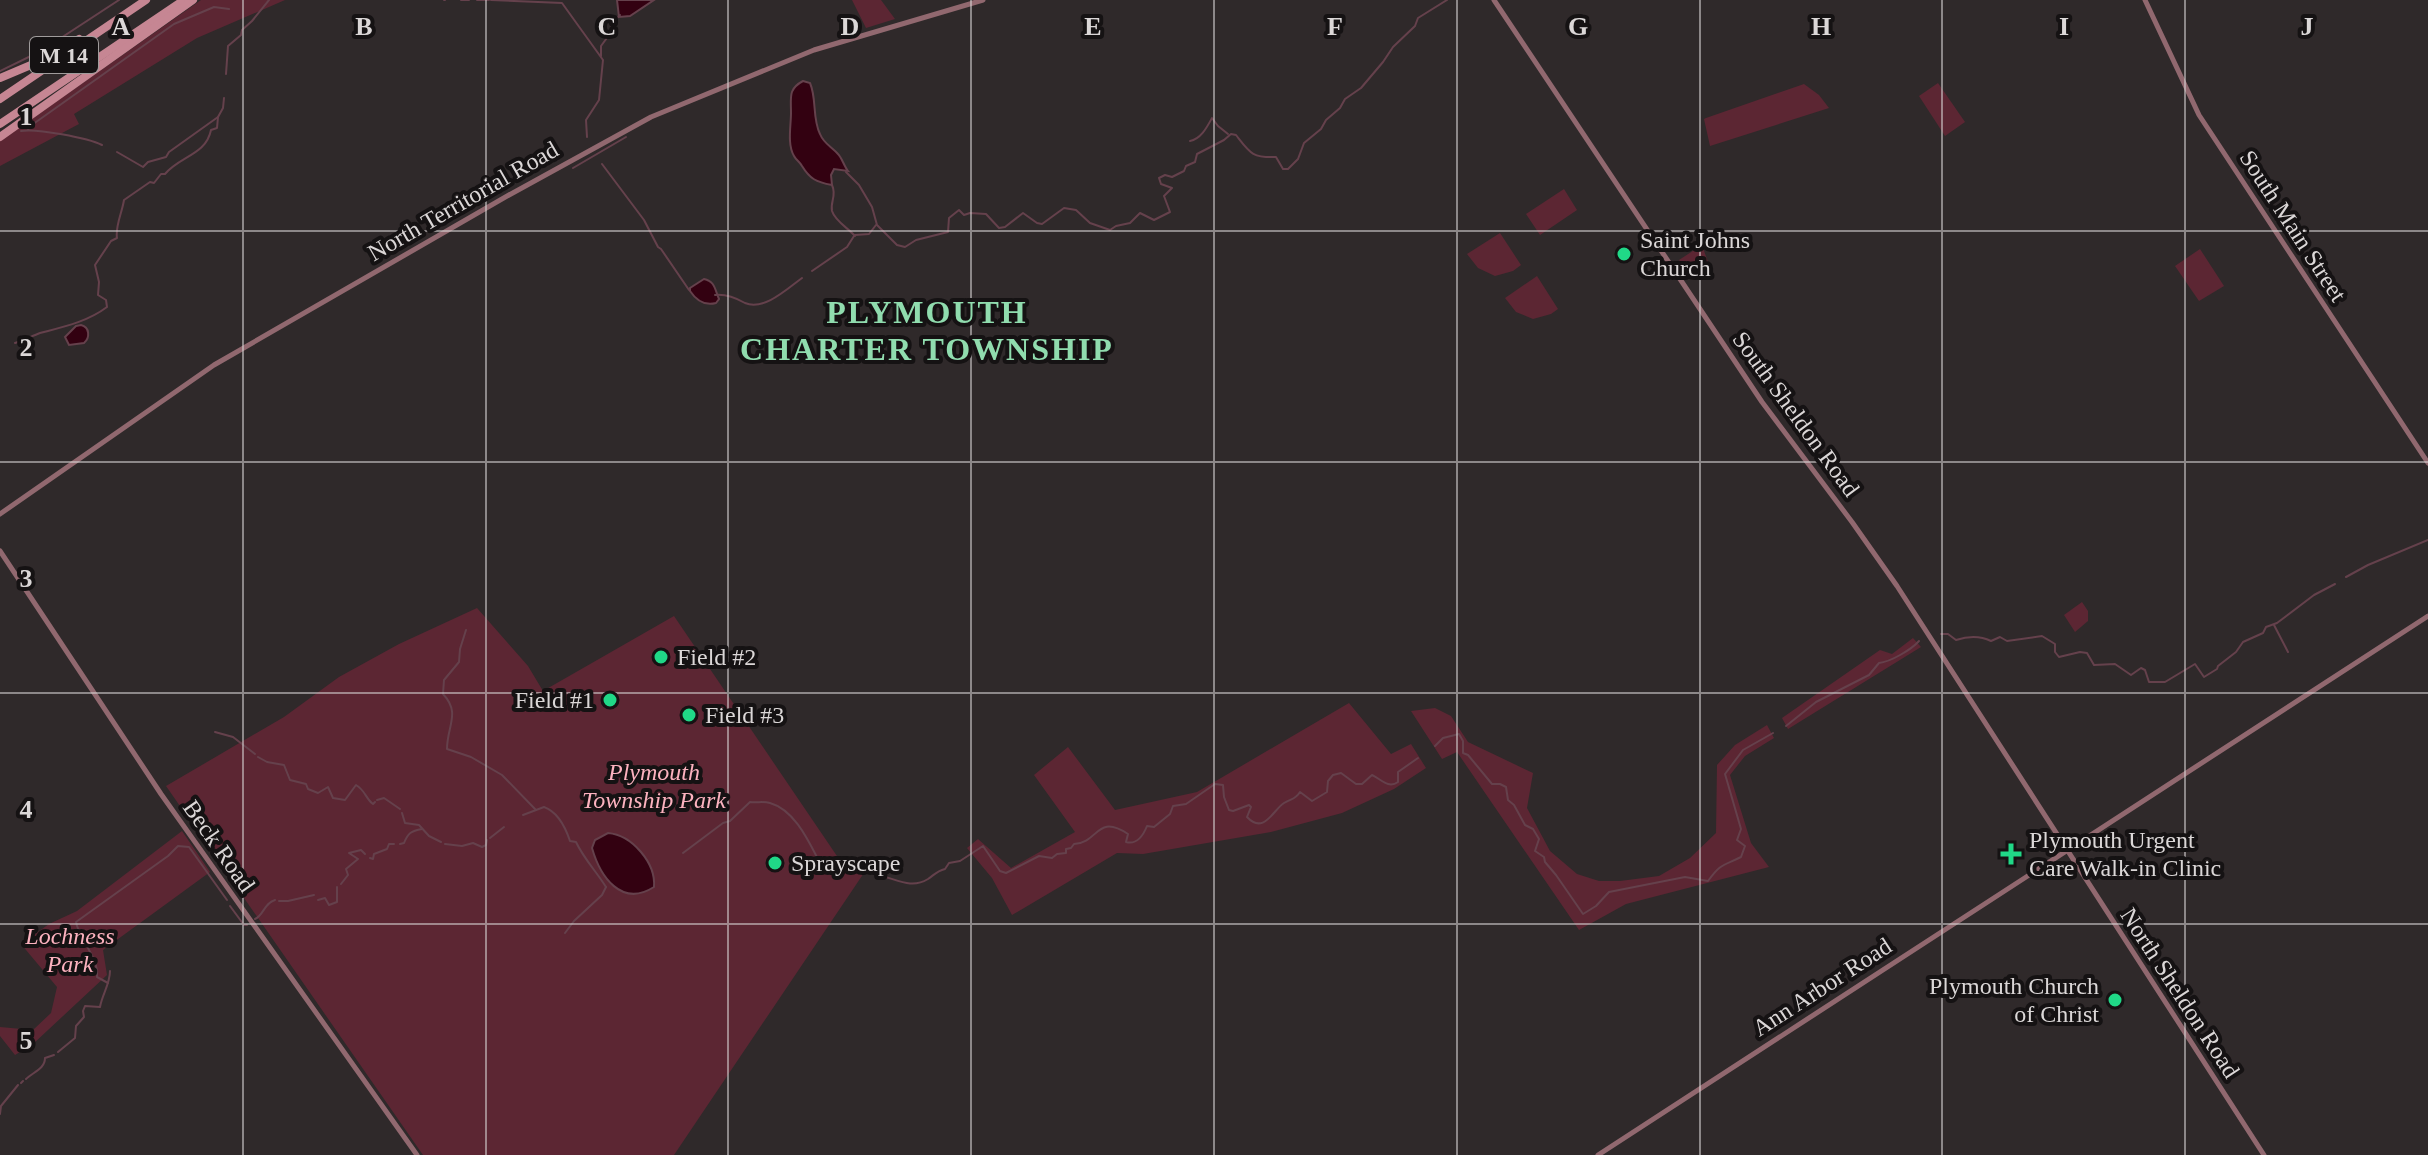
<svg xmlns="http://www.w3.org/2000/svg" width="2428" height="1155" viewBox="0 0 2428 1155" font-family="Georgia,serif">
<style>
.green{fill:#5c2633}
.water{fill:#330111;stroke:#65414c;stroke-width:2}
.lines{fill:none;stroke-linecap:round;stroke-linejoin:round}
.stream{stroke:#65414c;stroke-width:2}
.secondary{stroke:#91686f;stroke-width:5}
.highway{stroke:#c68693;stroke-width:8}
.grid{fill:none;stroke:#dbd7d7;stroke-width:2;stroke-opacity:0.55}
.poi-dot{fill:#20d887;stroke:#151213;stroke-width:3}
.labels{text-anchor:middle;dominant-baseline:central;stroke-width:8;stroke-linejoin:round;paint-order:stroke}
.shield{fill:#151213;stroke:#a09c9c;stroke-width:2}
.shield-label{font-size:22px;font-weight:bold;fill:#dbd7d7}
.street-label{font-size:24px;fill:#dbd7d7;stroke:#151213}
.poi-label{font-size:24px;fill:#dbd7d7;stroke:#151213;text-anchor:start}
.park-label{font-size:24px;font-style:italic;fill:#fcb2bf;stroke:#151213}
.district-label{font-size:32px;font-weight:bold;letter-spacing:2px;fill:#90dcae;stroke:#151213}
.grid-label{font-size:26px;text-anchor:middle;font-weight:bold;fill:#dbd7d7;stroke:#151213;stroke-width:8;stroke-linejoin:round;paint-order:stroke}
</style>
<rect width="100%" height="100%" fill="#2f292a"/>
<g class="green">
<path d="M201,0h84l-88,38 -123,76 5,10 -79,42v-25z"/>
<path d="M852,0h29l14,19 -29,9z"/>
<path d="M1938,83l27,39 -20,14 -26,-40z"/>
<path d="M1804,84l15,11 10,13 -119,38 -6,-27 2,-1z"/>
<path d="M1564,189l13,21 -37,25 -14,-21z"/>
<path d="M1500,233l21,32 -8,6 -18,5 -17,-8 -11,-14z"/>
<path d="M1702,245l7,20 -16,13 -14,-18z"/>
<path d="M2200,249l24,37 -25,15 -24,-35z"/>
<path d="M1537,276l21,33 -7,5 -18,5 -17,-7 -11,-14z"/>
<path d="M2082,602l6,9v10l-13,11 -11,-17z"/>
<path d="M477,608l51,58 15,25 131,-75 165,243 33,2 -198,294h-251l-257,-369 118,-69 55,-40 60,-33z"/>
<path d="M1913,638l8,9 -133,82 -6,-11 98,-68 12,4z"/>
<path d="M1349,703l42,51 20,-10 15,24 -32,21 -52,24 -71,19 -128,22 -26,-1 -105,62 -20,-37 -25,-30 11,-9 33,29 64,-36 -41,-57 34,-28 47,63 82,-18z"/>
<path d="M1435,708l16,8 17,26 65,31 -6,35 23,43 27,23 22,7h21l39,-5 31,-18 26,-25 1,-68 18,-20 32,-20 7,13 -29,18 -15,19 21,68 18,24 -143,37 -47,26 -122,-178 -15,7 -31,-48z"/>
<path d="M182,831l28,41 -107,78 4,25 -74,69 -18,11 -15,-19v-9l33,3 18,-17 6,-26 -36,-43 28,-20 28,-13z"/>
</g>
<g class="water">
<path d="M617,0h37l-24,16 -11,1z"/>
<path d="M803,81l7,2c7,16 2,35 10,51 4,10 11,12 18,20 4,4 6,12 10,17l-14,-2 -3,6 1,10c-16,-3 -22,-6 -30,-19 -2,-4 -6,-6 -8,-10 -7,-12 -3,-30 -3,-43 0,-16 -3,-24 12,-32z"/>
<path d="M704,279c11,2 11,11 15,20l-3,4c-11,3 -20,-3 -26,-12v-3z"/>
<path d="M76,326l5,-1c9,2 9,13 3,18l-15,2 -4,-8z"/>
<path d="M608,833c24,2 48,30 46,54 -33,21 -54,-11 -62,-39l3,-8z"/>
</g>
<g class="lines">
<g class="stream">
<path d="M444,0h1"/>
<path d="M461,0h8"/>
<path d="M477,0h12"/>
<path d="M491,0l71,3 41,57 -4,40 -13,20 1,17"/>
<path d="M601,56v-10l11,-15 -1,-7 9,-9"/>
<path d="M0,71l41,-20 78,-51"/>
<path d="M226,74l2,-28 13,-11 1,-5 10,-9 17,-21"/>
<path d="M28,130l1,-3 145,-103 40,-17 15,2"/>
<path d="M21,131c15,-3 67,7 81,14"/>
<path d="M1190,141c11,-2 17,-14 22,-23l6,8 10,8"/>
<path d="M117,152l26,15 5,-5 18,-5 3,-5 49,-35 5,-9 1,-10"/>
<path d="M602,164l42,56 14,27 3,2 28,41"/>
<path d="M573,168l53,-31"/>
<path d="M846,172l13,13 13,22 5,18 20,20 8,2 11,-7 32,-8 1,-14 10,-8 5,5 6,-2 16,1 13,14 6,-1 18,-14 14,10 5,1 22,-16 12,2 14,13 20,7 6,-4 14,-3 10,-10 14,7 16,-8 -6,-16 8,-8 -11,-4 -2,-6 6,-3 7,2 12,-6 2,-5 9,-4 2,-8 27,-14 7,-6 5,1c14,18 16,23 40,22l7,12h5l10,-10 6,-16 17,-14 5,-9 14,-12 5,-9 16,-11 22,-26 10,-15 22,-21 3,-8 29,-18"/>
<path d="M832,185c5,11 -2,16 0,26 3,10 16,17 23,25"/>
<path d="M855,235l14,-1 7,-9"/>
<path d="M812,271l35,-24 7,-11"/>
<path d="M715,295c10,-1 21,3 30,8 19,8 42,-14 57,-25"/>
<path d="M15,343c9,-3 17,-7 25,-10 23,-6 47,-11 67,-26l-1,-7 -8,-5 1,-13 -4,-17 16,-24 6,-3c-2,-12 5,-25 7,-38l26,-18 4,1 7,-9h4c15,-18 41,-19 46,-44l6,-2 1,-11"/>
<path d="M2346,577l22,-12 60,-25"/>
<path d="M2274,625l14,27"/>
<path d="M466,630l-6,19 -1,13 -15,18 -1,14c18,19 4,32 4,55l24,8 31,18 34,35"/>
<path d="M1941,634h7l8,6c12,-4 23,-5 35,1l9,-4 7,4 35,-5 13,8v8l4,5 21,-5 7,1 7,12 21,-1 16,11 10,-7 4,2 4,12h16l30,-18 9,13 13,-8 1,-3 18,-14 7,-10 20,-9 3,-6 11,-4 37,-28 21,-11"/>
<path d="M1786,726l30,-24 53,-27 10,-12c11,-1 32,-13 40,-22"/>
<path d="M215,732l18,5 22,17"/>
<path d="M1435,746l8,-8 16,-4 4,7v12l5,2 24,29h8l6,3 2,13 6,5 11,20 8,4 6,10 -4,12 9,6 1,5 11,13 27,39 13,-8 13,-14 76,-15 23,4c13,-18 15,-15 33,-24l4,-11 -8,-6 4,-11 -16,-55 18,-24 30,-17"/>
<path d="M258,757l9,5 17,3 6,15 16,4 2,5 10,4 10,-6 5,11 12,2 11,-15c9,5 10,14 17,19l2,-2"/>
<path d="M377,800l7,-2 16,11"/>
<path d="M402,813l3,10 14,2 10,11 12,6"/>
<path d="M523,815l21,-8c14,5 22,22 26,34l6,1c8,17 20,29 30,45"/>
<path d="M490,838l14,-11"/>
<path d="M400,844l4,-1c4,-10 7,-12 18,-14"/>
<path d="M445,844l17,2 11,-3 9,4 4,-2 1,-5"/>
<path d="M683,853l40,-30 7,-2 20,-19c7,1 13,-1 20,1 25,7 39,39 50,60l7,3"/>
<path d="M370,858l3,1 1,-5 13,-5 2,-5h5"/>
<path d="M838,867l33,1"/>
<path d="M882,876c16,4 30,13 46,3 7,-5 9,-8 17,-10l4,-6 11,-2 23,-15 17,25 6,2 33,-17 13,2 5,-4 9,-1v-4l5,-1 3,-4c25,-1 22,-31 54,-10l-2,8c11,3 17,-6 21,-16l7,1 16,-13 3,-8 13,-2 29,-20 8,1 1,12 5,13 4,1 16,-6 2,2 -4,10c17,18 26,-7 37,-14 8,-5 11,-3 16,-11l12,9 15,-9 1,-11 5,-6 8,-2 15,11h6l10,-9c9,4 16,14 26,7v-10l20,-14"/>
<path d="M341,884l7,-9 -2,-6 12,-10 -9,-6 12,-3 4,4"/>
<path d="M318,900l7,-2 4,7 8,-3v-15"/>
<path d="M279,901h9l26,-6"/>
<path d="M230,906l14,19h3"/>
<path d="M255,919c9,-4 9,-16 20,-19"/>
<path d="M565,933l9,-12 28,-26 4,-8"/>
<path d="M108,983l-11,-6c2,-19 -18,-38 -21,-55l92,-66 10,-10 11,1 38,53"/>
<path d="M58,1052l17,-14 1,-12 8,-9 -1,-6 2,-5 15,1c2,-12 10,-23 10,-36"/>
<path d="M26,1079c7,-7 19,-10 19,-21l9,-3"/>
<path d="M21,1083l2,-2"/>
<path d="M0,1114l1,-8 17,-21"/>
</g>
<g class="secondary">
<path d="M1494,0l268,402 90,120 45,64 367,569"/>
<path d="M2145,0l54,115 229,348"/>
<path d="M0,514l214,-149 295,-170 142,-78 163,-67 169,-50"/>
<path d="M0,551l161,243 256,361"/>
<path d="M1598,1155l830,-539"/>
</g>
<g class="highway">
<path d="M0,78l38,-16 41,-23"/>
<path d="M0,99l146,-99"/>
<path d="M0,124l184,-124"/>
<path d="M0,137l193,-137"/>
</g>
</g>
<path class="grid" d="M243,0v1155M486,0v1155M728,0v1155M971,0v1155M1214,0v1155M1457,0v1155M1700,0v1155M1942,0v1155M2185,0v1155M0,231h2428M0,462h2428M0,693h2428M0,924h2428"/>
<g class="poi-dot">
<circle cx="1624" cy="254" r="8"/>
<circle cx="661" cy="657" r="8"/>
<circle cx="610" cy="700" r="8"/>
<circle cx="689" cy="715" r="8"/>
<path d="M2007 842h8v8h8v8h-8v8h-8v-8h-8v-8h8z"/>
<circle cx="775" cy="863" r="8"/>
<circle cx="2115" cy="1000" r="8"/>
</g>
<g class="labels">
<rect class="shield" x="30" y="37" width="68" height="36" rx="6"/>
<g class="shield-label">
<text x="64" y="55">M 14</text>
</g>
<g class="street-label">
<text transform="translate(463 201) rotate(-30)">North Territorial Road</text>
<text transform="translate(2293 226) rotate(57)">South Main Street</text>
<text transform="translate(1796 414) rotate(54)">South Sheldon Road</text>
<text transform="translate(219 846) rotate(55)">Beck Road</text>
<text transform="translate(1822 987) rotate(-33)">Ann Arbor Road</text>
<text transform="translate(2180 993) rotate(57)">North Sheldon Road</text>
</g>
<g class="poi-label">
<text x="1640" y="240">Saint Johns<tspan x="1640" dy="28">Church</tspan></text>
<text x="677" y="657">Field #2</text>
<text x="594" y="700" text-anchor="end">Field #1</text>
<text x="705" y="715">Field #3</text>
<text x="2029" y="840">Plymouth Urgent<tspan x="2029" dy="28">Care Walk-in Clinic</tspan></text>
<text x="791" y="863">Sprayscape</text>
<text x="2099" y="986" text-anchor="end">Plymouth Church<tspan x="2099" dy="28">of Christ</tspan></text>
</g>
<g class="park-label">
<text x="654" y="772">Plymouth<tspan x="654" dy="28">Township Park</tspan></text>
<text x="70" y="936">Lochness<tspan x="70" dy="28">Park</tspan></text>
</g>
<g class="district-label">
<text x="927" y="312">PLYMOUTH<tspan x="927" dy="37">CHARTER TOWNSHIP</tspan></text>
</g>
</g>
<g class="grid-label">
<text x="121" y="35">A</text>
<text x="364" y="35">B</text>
<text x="607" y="35">C</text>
<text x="850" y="35">D</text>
<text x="1093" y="35">E</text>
<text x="1335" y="35">F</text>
<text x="1578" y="35">G</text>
<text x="1821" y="35">H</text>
<text x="2064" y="35">I</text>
<text x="2307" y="35">J</text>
<text x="26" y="125">1</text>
<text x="26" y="356">2</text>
<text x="26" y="587">3</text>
<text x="26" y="818">4</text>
<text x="26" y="1049">5</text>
</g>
</svg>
